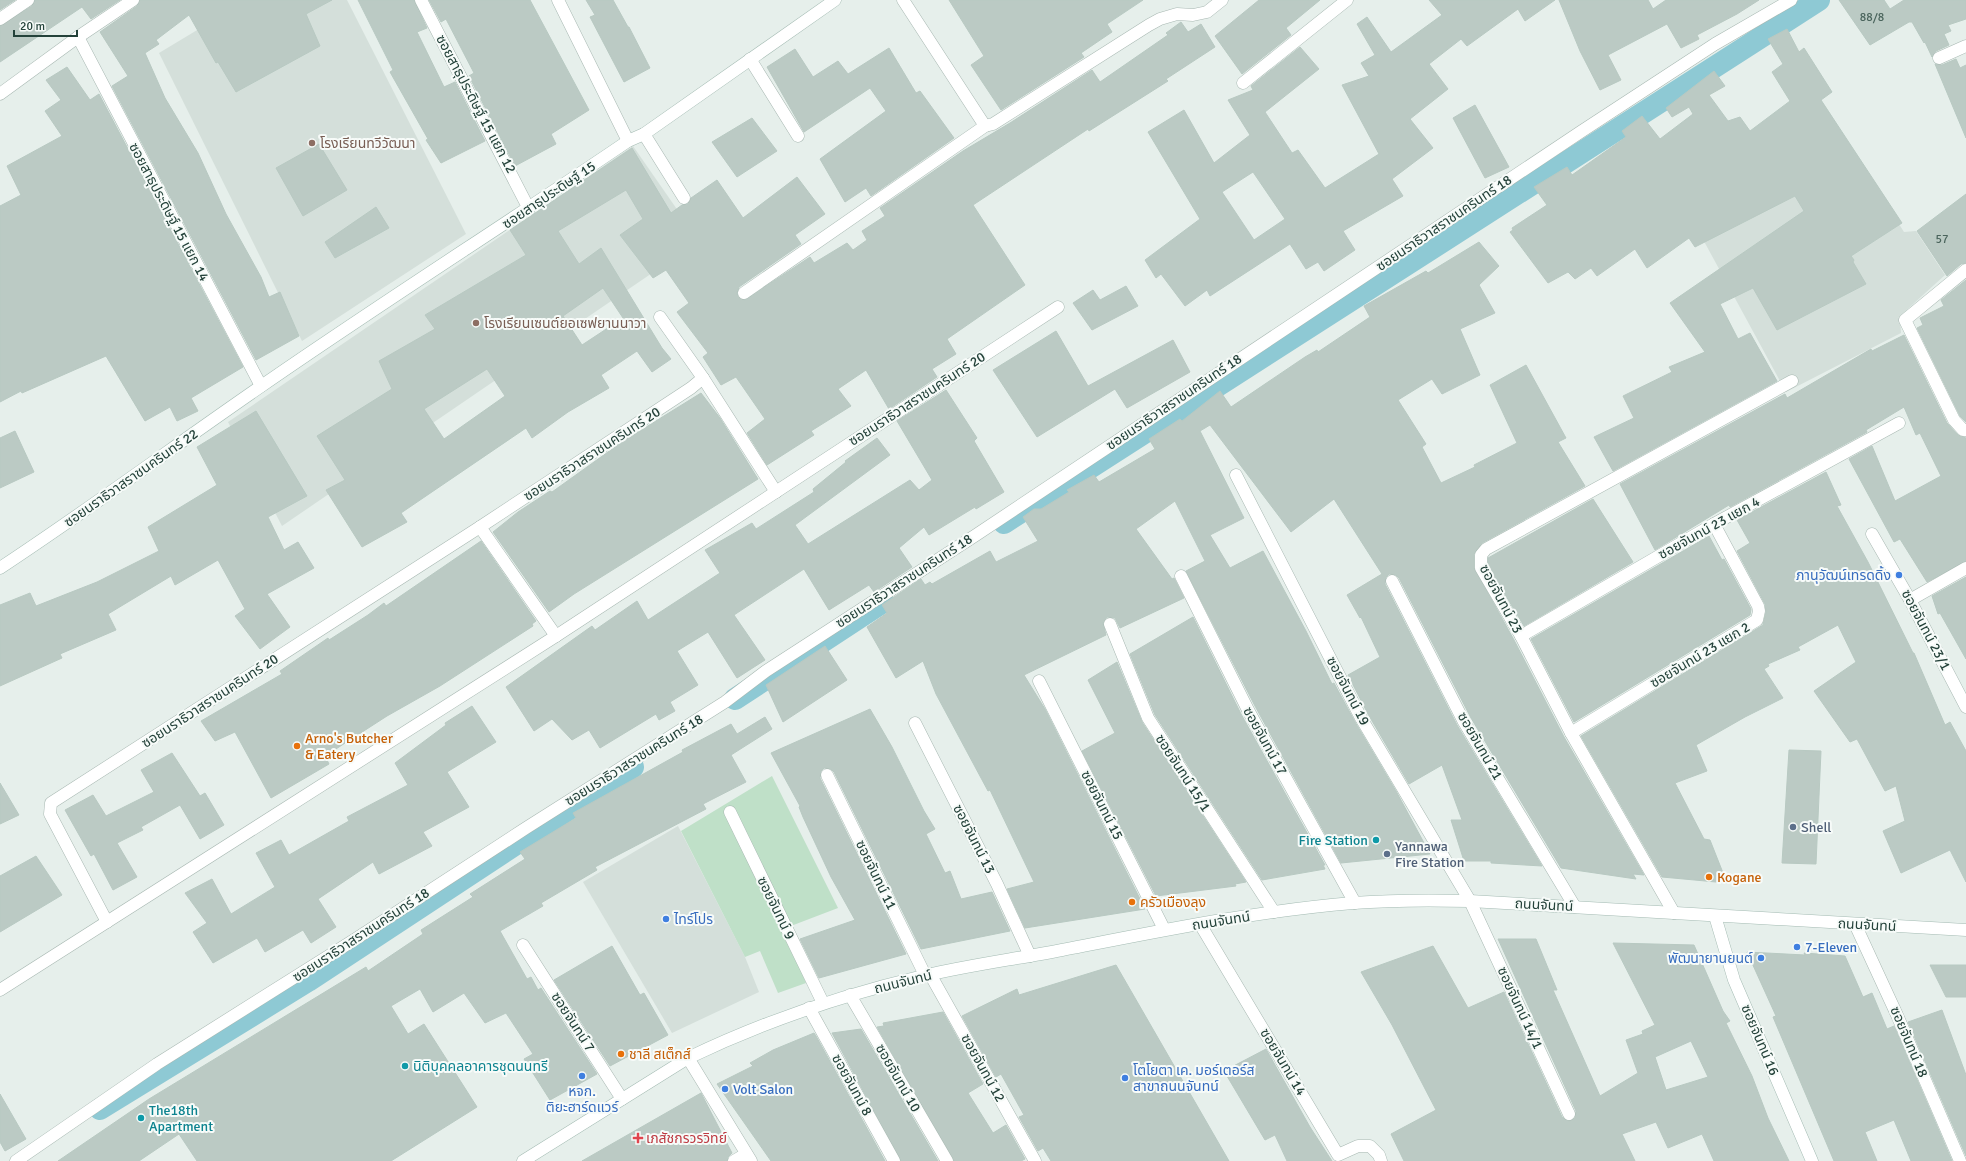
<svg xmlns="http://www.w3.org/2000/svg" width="1966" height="1161" viewBox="0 0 1966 1161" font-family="Signika,'Noto Sans Thai',sans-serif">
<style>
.built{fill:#d4dfda}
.green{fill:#bfe0c8}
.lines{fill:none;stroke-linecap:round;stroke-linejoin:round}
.canal{stroke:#8ec9d4;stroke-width:22}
.building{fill:#bbcac4;stroke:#b8c9c2;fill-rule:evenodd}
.street-casing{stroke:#a8b8b2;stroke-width:13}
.secondary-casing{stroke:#a4bbb3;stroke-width:13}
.street{stroke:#fff;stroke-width:12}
.secondary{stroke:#fff;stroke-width:12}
.education-dot{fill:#8d6e63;stroke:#f7fbf9;stroke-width:1.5}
.shop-dot{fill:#3f7fe0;stroke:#f7fbf9;stroke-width:1.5}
.food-dot{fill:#e8710a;stroke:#f7fbf9;stroke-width:1.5}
.service-dot{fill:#5c6f8a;stroke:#f7fbf9;stroke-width:1.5}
.culture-dot{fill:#0f9aa8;stroke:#f7fbf9;stroke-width:1.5}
.health-dot{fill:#e0444e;stroke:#f7fbf9;stroke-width:1.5}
.labels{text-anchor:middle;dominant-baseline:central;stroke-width:4;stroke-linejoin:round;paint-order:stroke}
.number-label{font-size:12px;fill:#4a645c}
.street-label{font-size:14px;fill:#24423a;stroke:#f7fbf9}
.education-label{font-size:14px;fill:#785e54;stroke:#f7fbf9;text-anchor:start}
.shop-label{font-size:14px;fill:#366cbe;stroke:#f7fbf9;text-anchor:start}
.food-label{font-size:14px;fill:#c56008;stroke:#f7fbf9;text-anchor:start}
.service-label{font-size:14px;fill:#4e5e75;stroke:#f7fbf9;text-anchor:start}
.culture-label{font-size:14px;fill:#0d838f;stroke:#f7fbf9;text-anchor:start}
.health-label{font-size:14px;fill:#be3a42;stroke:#f7fbf9;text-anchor:start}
</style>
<rect width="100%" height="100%" fill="#e6efeb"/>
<g class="built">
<path d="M247,0h100l119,234 -164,107 -143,-288z"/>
<path d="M1825,107l79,125 12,-1 29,44 -45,41 1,17 -115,59 -99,-182z"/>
<path d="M633,146l66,95 -417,285 -54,-104z"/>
<path d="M678,826l67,131 14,35 -87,41 -89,-151z"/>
</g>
<path class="green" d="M772,776l66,132 -55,21 23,54 -28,10 -18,-42 -15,6 -64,-126z"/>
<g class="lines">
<g class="canal">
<path d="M1004,523l815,-523"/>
<path d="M735,699l148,-97"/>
<path d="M100,1109l208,-128 325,-214"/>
</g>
</g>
<g class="building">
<path d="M0,0h15l-15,10z"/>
<path d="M35,0h85l-29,19 -9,-12 -82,55v-36l32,-20z"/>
<path d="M140,0h192l-26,14 14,32 -84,46 -18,-30 -2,1 -27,-48 -33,25 3,4 -14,9 20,45 33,55 28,61 35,63 8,20 11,-5 19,44 -43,24 -144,-274 16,-10 -28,-44 37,-26z"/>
<path d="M358,0h56l13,28 -10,4 27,55 11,-5 30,59 -44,22 -15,-23 2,-1 -38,-67 3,-2z"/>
<path d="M429,0h101l59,110 -38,24 5,10 -41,22 -46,-90 5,-3 -28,-54 -5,3z"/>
<path d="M586,0h27l15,27h1l21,41 -26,14 -34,-65 5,-2z"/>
<path d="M949,0h194l-36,24 5,8 -31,21 3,4 -83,53 -30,-45 13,-9z"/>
<path d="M1259,0h61l-34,28 5,7 -49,39 -27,-38z"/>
<path d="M1429,0h126l-30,21 -7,-12 -51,37 -6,-7 -32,25 19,25 -38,30 23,29 -41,31 11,17 -60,35 12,19 -31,21 -6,-9 -12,7 -16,-25 -80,52 -3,-6 -22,16 -24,-32 -5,4 -11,-18 55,-41 -52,-87 36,-22 30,53 36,-28 -22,-35 25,-10 -2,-4 49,-39 19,22 -54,43 27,41 6,-3 27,38 54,-34 -37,-69 27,-9 -8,-13 14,-8 -18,-31 10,-7 24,35 51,-37zM1253,172l32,47 -31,21 -32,-48z"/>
<path d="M1559,0h89l5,9 13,-9h93l-22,14 -40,21 2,4 -18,9 -14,-24 -59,31 13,25 -21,10 -20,-39z"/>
<path d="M1839,0h45l6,9 14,-9h62v19l-18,6 3,6 -7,3 5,11 -13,6 -4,6 -7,-15 -1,1 -12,-21h-3l-39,23z"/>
<path d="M1181,22l7,10 13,-8 14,23 -49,32 2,2 -79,50 -1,-2 -115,76 52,80 -78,54 9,15 -24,15 5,8 -48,32 -23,-39 -28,19 13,17 -40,25 3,4 -47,30 -20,-32 18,-14 -29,-42 -15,8 -18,-28 5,-4 -31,-41 12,-9 -23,-33 -13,8 -33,-43 23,-16 -17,-29 -68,41 21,33 22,-16 61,100 9,11 -19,13 -15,-21 -36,24 8,13 -41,24 -36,26 -6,-10 -125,85 6,9 -45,25 -36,-57 19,-10 -28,-44 75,-47 -13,-28 56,-32 -10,-14 101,-60 -16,-25 122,-82 39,65 11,-8 6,-1 3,-6 26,-18 26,38 54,-41 28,37 -30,21 6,9 -62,43 -2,6 1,4 7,3 65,-43 4,6 33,-20 6,7 14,-10 -5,-9 23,-15 -5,-8 83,-57 47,-28 82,-53 8,12 68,-47 -2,-2zM603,288l20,30 -41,27 -19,-29zM487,369l18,27 -61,43 -20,-30z"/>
<path d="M1787,29l12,23 5,-4 28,44 -11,8 81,123 -51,33 3,4 -1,2 13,22 -89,46 -24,-42 -33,16 18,35 12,-6 27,48 -164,90 -19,-34 40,-19 -11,-22 49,-24 -3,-5 36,-15 -35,-49 134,-92 -9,-15 -100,51 -6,-9 -42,30 -12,-19 -38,27 -6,-8 -16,11 -7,-7 -20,11 -38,-51 3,-2 -1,-2 35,-23 -13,-18 33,-20 5,8 54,-38 -4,-6 20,-15 18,23 33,-25 -4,-7 -17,10 -6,-9 48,-37 11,15 -16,9 19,26 12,-4 10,14 40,-30 -18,-29 11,-8 -15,-25z"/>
<path d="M889,48l27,45 4,-2 34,47 -83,58 -5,-8 -21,14 -25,-43 66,-48 -16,-23 -66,44 -37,-65 28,-18 18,28 25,-16 10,13z"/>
<path d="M1956,59l4,9 6,-3v73l-31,-74 7,1z"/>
<path d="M67,67l23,33 9,-6 144,273 -52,31 7,13 -21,10 -7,-14 -25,14 -39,-65 -84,37 -1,-2 -21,11v-196l21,-11 -14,-29 55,-30 -17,-25 16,-11 -15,-20z"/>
<path d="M1475,105l34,62 -24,11 -32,-60z"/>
<path d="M752,118l25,33 -40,26 -25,-35z"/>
<path d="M319,144l28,46 -44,26 -27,-48z"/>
<path d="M1966,194v69l-5,1 -14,12 -30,-45z"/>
<path d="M376,207l13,21 -54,30 -10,-16z"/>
<path d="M1479,242l20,24 -20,19 16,28 -35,16 20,46 -38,19 -10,-15 -34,21 28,44 -4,3 19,36 34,-16 -1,-2 43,-22 -27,-58 36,-20 40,73 -8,4 27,44 -103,57 -8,11v14l40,72 50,97 80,138 -11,-1 3,5 -75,-11 -90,-150 -72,-140 -3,-3 -7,-1 -3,3 -1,7 72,141 85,141 -51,-3v-2h-27l-13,-41h11l-20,-55 -33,19 -41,-70 -20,-39 32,-18 -19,-40 -1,1 -13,-23 35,-21 -48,-75 -43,33 -81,-107 -10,6 44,87 -34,17 20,33 33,-17 43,80 26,53 2,-1 21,39 41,69 34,63 -89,9 -86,-157 -69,-135 19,-10 -30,-60 -39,28 36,50 2,-1 10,20 -64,30 -5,-10 -8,-1 -4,6 3,12 -82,40 21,34 100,200 -120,19 -18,-39 27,-7 -44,-92 -2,1 -52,-97 -13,-33 -27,17 -29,-51 20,-14 -5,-8 39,-26 4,6 5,-3 2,2 58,-33 6,11 42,-21 -15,-24 11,-8h7l28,-17 -2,-2 27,-15 5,7 56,-33 -6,-10 31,-20 2,2 38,-30 11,16 74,-50 12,-7 1,2 52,-35 -6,-11 62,-35 2,2z"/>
<path d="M1966,280v142l-6,-6 -43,-88 6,-3 -3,-7 24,-12 -3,-6z"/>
<path d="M1126,286l12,20 -46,24 -19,-27 20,-13 7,10z"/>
<path d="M1056,331l32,55 85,-46 17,32 -63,36 -12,-19 -78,48 -44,-67z"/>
<path d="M1904,335l43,88 11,12 8,3v123l-39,21 -27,-43 -6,3 -45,-83 23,-13 23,55 46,-25 -21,-43 -4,2 -12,-28 -38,23 1,2 -137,75 -1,-2 -74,45 -35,-66 165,-90 2,4 84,-49 1,2z"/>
<path d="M946,390l31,48 -3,3 30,51 -28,17 -1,-2 -46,28 -5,-8 -25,21 13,19 -38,25 -5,-7 -40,25 -25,-41 -70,46 31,45 -28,18 -29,-46 -31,19 21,34 -28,17 5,9 -16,9 -3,-6 -56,34 -11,-18 -17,10 -20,-21 -18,12 -28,-44 86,-61 3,4 42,-29 11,19 72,-47 -15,-23 47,-27 4,6 58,-37 -1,-3 33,-27 -1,-1 32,-23 13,17 -95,70 13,19 102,-64 9,10 13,-10 -35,-59z"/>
<path d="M701,393l19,25 38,61 -184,115 -25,18 -56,-80 25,-20 32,-21 2,1 70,-50z"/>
<path d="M256,411l51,85 -39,21 16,33 14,-8 16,26 -47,26 23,33 -30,22 -25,-33 10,-7 -27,-49 -43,25 -4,-9 -63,38 8,16 -56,24 2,4 -62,28v-81l30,-12 6,13 61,-24 62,-31 -11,-24 69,-42 -20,-38z"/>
<path d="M15,431l19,41 -34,16v-50z"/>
<path d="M1826,472l15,33 -4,1 31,56 45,91h1l31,72 5,-3 16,29v131l-16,-32 -49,23 -18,-42 22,-10 -9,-35 -11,5 -28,-52 -7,3 -36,-51 42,-29 -18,-37 -40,22 2,3 -32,14 1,2 -5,3 19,29 -38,19 -49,28 11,26 -32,12 29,56 6,1 17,43 -65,-6 -81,-141 182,-111 3,-13 -1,-8 -28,-53 13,-8 -13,-23z"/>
<path d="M1593,499l40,63 -109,64 -36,-60v-8z"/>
<path d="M1709,536l13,24 2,-1 27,50 -1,6 -176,107 -43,-83z"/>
<path d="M481,541l55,80 -4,3 1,2 -93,60 -53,30 -62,40 4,8 -58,34 -36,-66 -20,9 -14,-20 81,-47 -2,-3 48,-33 1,2 39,-25 16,-12 2,3z"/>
<path d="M1966,577v82l-26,-46 -2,1 -6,-18z"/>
<path d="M1193,617l48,97 84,151h-2l2,4 -63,11 -107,-165 -25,-61z"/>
<path d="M825,646l22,34 -64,42 -17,-37z"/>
<path d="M1117,662l25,60 104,160 -11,2 1,2 -80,10 -74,-145 33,-18 -27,-53z"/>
<path d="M472,706l24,36 -49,30 22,35 -46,25 9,14 -53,28 -6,-12 -55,37 18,28 -25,16 -8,-13 -38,22 -8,-14 -44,25 -20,-31 14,-9 -22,-30 27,-14 19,35 44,-27 -19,-34 25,-13 8,15 60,-34 -2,-4 61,-32 -13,-22 51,-38 -1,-2z"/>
<path d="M870,709l22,38 32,64 11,18 -9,5 19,39 5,-2 11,28 31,-7 18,39 -89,18 -87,-177 -3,-3 -7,-1 -3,3 -1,7 86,176 -87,24 -19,-39 55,-19 -24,-43 -28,-60 -4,-10 1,-1 -29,-53z"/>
<path d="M765,717l7,12 -41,26 15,27 -43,22 3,5 -111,58 2,3 -56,33 2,3 -43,25 27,48 4,-2 7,13 3,-2 56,86 -47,26 -26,-41 9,-5 -27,-41 -21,10 -21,-30 -31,19 -13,-23 -29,17 17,28 16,-10 53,83 -86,54h-194l-18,-27 -40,27h-81l91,-62 217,-132 2,4 55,-37 -2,-4 52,-33 -3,-3 55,-35 -5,-7 56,-34 -3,-5 110,-61 -1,-2 49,-26 6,10z"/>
<path d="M1789,750l32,1 -5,113 -34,-1z"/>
<path d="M172,753l28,43 5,-3 19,32 -24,14 -20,-34 -39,22 2,3 -26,13 20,34 -24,13 -19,-36 -3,2 -26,-46 28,-15 13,21 48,-24 -13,-22z"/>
<path d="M0,783l19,32 -19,9z"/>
<path d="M36,856l26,39 -62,37v-56z"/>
<path d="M1498,939h38l21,51h-4l47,106 38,-23 -12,-33 17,-6 -1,-3 13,-6 -42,-82 81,2 29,66 7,10 -4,2 26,53 16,42 21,43h-75l-12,-27 -34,14 -12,-26 -34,12 13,27h-231l-13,-27 45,-24 -44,-85 -31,-53 72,-26 35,62 36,-16 58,125 7,4 6,-3 1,-7zM1691,1041l17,36 -42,13 -11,-33z"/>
<path d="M612,946l28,49 4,-2 24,42 -58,31 -56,-86z"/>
<path d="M1747,952l58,3 -1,-2 41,3 18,41 9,-4 15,36 7,-3 58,135h-41l-17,-41 -29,12 12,29h-43l-61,-144 3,-1z"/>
<path d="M1116,965l113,196h-178l-8,-13 -5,3 -19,-34 5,-2 -23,-41 -5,3 -34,-61 55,-27 2,6z"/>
<path d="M1930,965h36v32h-20z"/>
<path d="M1942,1010l24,65v81l-58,-134z"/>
<path d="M943,1012l40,72 -15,9 25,40 13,-8 19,34 -4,2h-67l-77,-134 7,-1 -1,-3z"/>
<path d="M861,1029l77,132h-37l-69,-128z"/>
<path d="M814,1033l2,3 69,125h-114l-54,-77 36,-18 -3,-3 23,-13z"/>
<path d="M1266,1049l44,78 22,34h-45l-12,-26 -10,5 -41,-69z"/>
<path d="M701,1093l31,60 -4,4 -1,4h-145z"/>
<path d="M0,1094l26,45 -21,12 -5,-9z"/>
</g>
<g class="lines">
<g class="street-casing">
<g id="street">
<path d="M421,0l108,209"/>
<path d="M558,0l70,141"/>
<path d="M903,0l82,126"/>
<path d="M0,19l28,-19"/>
<path d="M78,37l183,349"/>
<path d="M1939,58l27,-12"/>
<path d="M750,59l48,77"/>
<path d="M1243,83l104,-83"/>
<path d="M0,94l78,-57 55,-37"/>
<path d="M644,134l40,64"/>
<path d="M1966,270l-61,50 49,100 9,10h3"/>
<path d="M744,293l241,-167 8,-2 156,-99 11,-6 17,-5 16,1 14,-3 15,-12"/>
<path d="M660,317l43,61 73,114"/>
<path d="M1236,475l125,243 109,183 99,213"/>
<path d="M1872,534l38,66 56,107"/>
<path d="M1181,576l67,134 107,193"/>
<path d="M1392,581l72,141 111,185"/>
<path d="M1910,600l56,-32"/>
<path d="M1110,624l38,94 126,194"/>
<path d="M556,636l-76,-109 211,-139 12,-10"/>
<path d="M1521,636l193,-112 185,-101"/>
<path d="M1039,681l125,248"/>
<path d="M915,723l82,161 33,72"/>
<path d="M1571,733l186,-113 2,-9 -1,-5 -44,-82"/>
<path d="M827,775l98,200"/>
<path d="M730,812l93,191"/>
<path d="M1674,913l-103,-180 -50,-97 -40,-68v-13l5,-6 306,-168"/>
<path d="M107,922l-57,-108 1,-11 429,-276"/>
<path d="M1200,924l138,231 20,-9h12l9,9 2,6"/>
<path d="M1855,924l42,91 63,146"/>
<path d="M523,945l99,154"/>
<path d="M930,974l105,187"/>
<path d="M0,990l556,-354 502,-329"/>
<path d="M850,995l97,166"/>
<path d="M809,1008l85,153"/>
<path d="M688,1058l63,103"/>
<path d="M16,1161l141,-97 197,-124 172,-112 199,-126 41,-31 210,-136 606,-404 133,-87 76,-44"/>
<path d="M734,1161l12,-7"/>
</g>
</g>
<g class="secondary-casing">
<g id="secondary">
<path d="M0,568c88,-58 173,-121 260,-181 121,-84 246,-163 368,-246l16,-7 191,-134"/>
<path d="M1715,916l19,64 78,181"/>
<path d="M523,1161l165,-103c75,-36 154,-63 235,-82 46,-11 93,-17 139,-26 97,-19 194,-39 291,-47 39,-3 78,-3 117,-2l496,29"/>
</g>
</g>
<use href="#street" class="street"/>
<use href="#secondary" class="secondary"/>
</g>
<g class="education-dot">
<circle cx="312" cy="143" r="4"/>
<circle cx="476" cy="323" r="4"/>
</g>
<g class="shop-dot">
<circle cx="1899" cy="575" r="4"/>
<circle cx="666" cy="919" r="4"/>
<circle cx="1797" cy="947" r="4"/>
<circle cx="1761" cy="958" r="4"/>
<circle cx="582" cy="1076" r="4"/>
<circle cx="1125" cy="1078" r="4"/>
<circle cx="725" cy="1089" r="4"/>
</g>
<g class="food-dot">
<circle cx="297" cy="746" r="4"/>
<circle cx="1709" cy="877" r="4"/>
<circle cx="1132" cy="902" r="4"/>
<circle cx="621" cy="1054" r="4"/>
</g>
<g class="service-dot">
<circle cx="1793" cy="827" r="4"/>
<circle cx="1387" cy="854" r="4"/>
</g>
<g class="culture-dot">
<circle cx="1376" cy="840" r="4"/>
<circle cx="405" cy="1066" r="4"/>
<circle cx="141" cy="1118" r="4"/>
</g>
<path class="health-dot" d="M636 1132h4v4h4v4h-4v4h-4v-4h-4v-4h4z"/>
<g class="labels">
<g class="number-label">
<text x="1872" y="17">88/8</text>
<text x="1942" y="239">57</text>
</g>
<g class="street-label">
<text transform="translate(476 104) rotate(62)">ซอยสาธุประดิษฐ์ 15 แยก 12</text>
<text transform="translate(549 195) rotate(-34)">ซอยสาธุประดิษฐ์ 15</text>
<text transform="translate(169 212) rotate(62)">ซอยสาธุประดิษฐ์ 15 แยก 14</text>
<text transform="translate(1444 223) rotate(-34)">ซอยนราธิวาสราชนครินทร์ 18</text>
<text transform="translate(917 399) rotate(-33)">ซอยนราธิวาสราชนครินทร์ 20</text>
<text transform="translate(1174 402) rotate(-34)">ซอยนราธิวาสราชนครินทร์ 18</text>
<text transform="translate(592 454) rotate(-33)">ซอยนราธิวาสราชนครินทร์ 20</text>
<text transform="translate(131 478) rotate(-35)">ซอยนราธิวาสราชนครินทร์ 22</text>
<text transform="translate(1709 528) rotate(-29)">ซอยจันทน์ 23 แยก 4</text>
<text transform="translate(904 581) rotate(-33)">ซอยนราธิวาสราชนครินทร์ 18</text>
<text transform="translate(1501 599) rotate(62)">ซอยจันทน์ 23</text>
<text transform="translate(1926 630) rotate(62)">ซอยจันทน์ 23/1</text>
<text transform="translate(1700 655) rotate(-31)">ซอยจันทน์ 23 แยก 2</text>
<text transform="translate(1348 691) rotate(62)">ซอยจันทน์ 19</text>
<text transform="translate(210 701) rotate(-33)">ซอยนราธิวาสราชนครินทร์ 20</text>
<text transform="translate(1265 741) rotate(61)">ซอยจันทน์ 17</text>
<text transform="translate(1480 746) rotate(60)">ซอยจันทน์ 21</text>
<text transform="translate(634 760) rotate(-32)">ซอยนราธิวาสราชนครินทร์ 18</text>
<text transform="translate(1183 773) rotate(57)">ซอยจันทน์ 15/1</text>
<text transform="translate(1102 805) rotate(63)">ซอยจันทน์ 15</text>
<text transform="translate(974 839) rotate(63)">ซอยจันทน์ 13</text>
<text transform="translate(876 875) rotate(64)">ซอยจันทน์ 11</text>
<text transform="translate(1544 905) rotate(3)">ถนนจันทน์</text>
<text transform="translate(776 908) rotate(64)">ซอยจันทน์ 9</text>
<text transform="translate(1221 921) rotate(-9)">ถนนจันทน์</text>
<text transform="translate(1867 925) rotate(3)">ถนนจันทน์</text>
<text transform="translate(361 935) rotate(-33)">ซอยนราธิวาสราชนครินทร์ 18</text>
<text transform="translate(903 982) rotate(-14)">ถนนจันทน์</text>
<text transform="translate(1520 1008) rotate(65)">ซอยจันทน์ 14/1</text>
<text transform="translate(573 1022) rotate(57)">ซอยจันทน์ 7</text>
<text transform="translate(1760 1040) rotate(67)">ซอยจันทน์ 16</text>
<text transform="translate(1909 1042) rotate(67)">ซอยจันทน์ 18</text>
<text transform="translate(1283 1062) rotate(59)">ซอยจันทน์ 14</text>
<text transform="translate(983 1068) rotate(61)">ซอยจันทน์ 12</text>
<text transform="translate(898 1078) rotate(60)">ซอยจันทน์ 10</text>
<text transform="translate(852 1085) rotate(61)">ซอยจันทน์ 8</text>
</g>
<g class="education-label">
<text x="320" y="143">โรงเรียนทวีวัฒนา</text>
<text x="484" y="323">โรงเรียนเซนต์ยอเซฟยานนาวา</text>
</g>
<g class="shop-label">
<text x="1891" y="575" text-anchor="end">ภานุวัฒน์เทรดดิ้ง</text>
<text x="674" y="919">ไทร์โปร</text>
<text x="1805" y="947">7-Eleven</text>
<text x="1753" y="958" text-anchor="end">พัฒนายานยนต์</text>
<text x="1133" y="1070">โตโยตา เค. มอร์เตอร์ส<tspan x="1133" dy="16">สาขาถนนจันทน์</tspan></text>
<text x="733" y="1089">Volt Salon</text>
<text x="582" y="1091" text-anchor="middle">หจก.<tspan x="582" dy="16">ติยะฮาร์ดแวร์</tspan></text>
</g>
<g class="food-label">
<text x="305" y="738">Arno's Butcher<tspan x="305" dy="16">&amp; Eatery</tspan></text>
<text x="1717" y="877">Kogane</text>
<text x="1140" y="902">ครัวเมืองลุง</text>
<text x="629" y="1054">ชาลี สเต็กส์</text>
</g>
<g class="service-label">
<text x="1801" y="827">Shell</text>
<text x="1395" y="846">Yannawa<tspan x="1395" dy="16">Fire Station</tspan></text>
</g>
<g class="culture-label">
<text x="1368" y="840" text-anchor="end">Fire Station</text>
<text x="413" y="1066">นิติบุคคลอาคารชุดนนทรี</text>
<text x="149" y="1110">The18th<tspan x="149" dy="16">Apartment</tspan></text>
</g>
<g class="health-label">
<text x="646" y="1138">เภสัชกรวรวิทย์</text>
</g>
</g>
<path d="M14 30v6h63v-6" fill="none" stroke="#24423a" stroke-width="2"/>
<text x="20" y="30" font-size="12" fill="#24423a" stroke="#f7fbf9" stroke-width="3" paint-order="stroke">20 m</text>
</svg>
